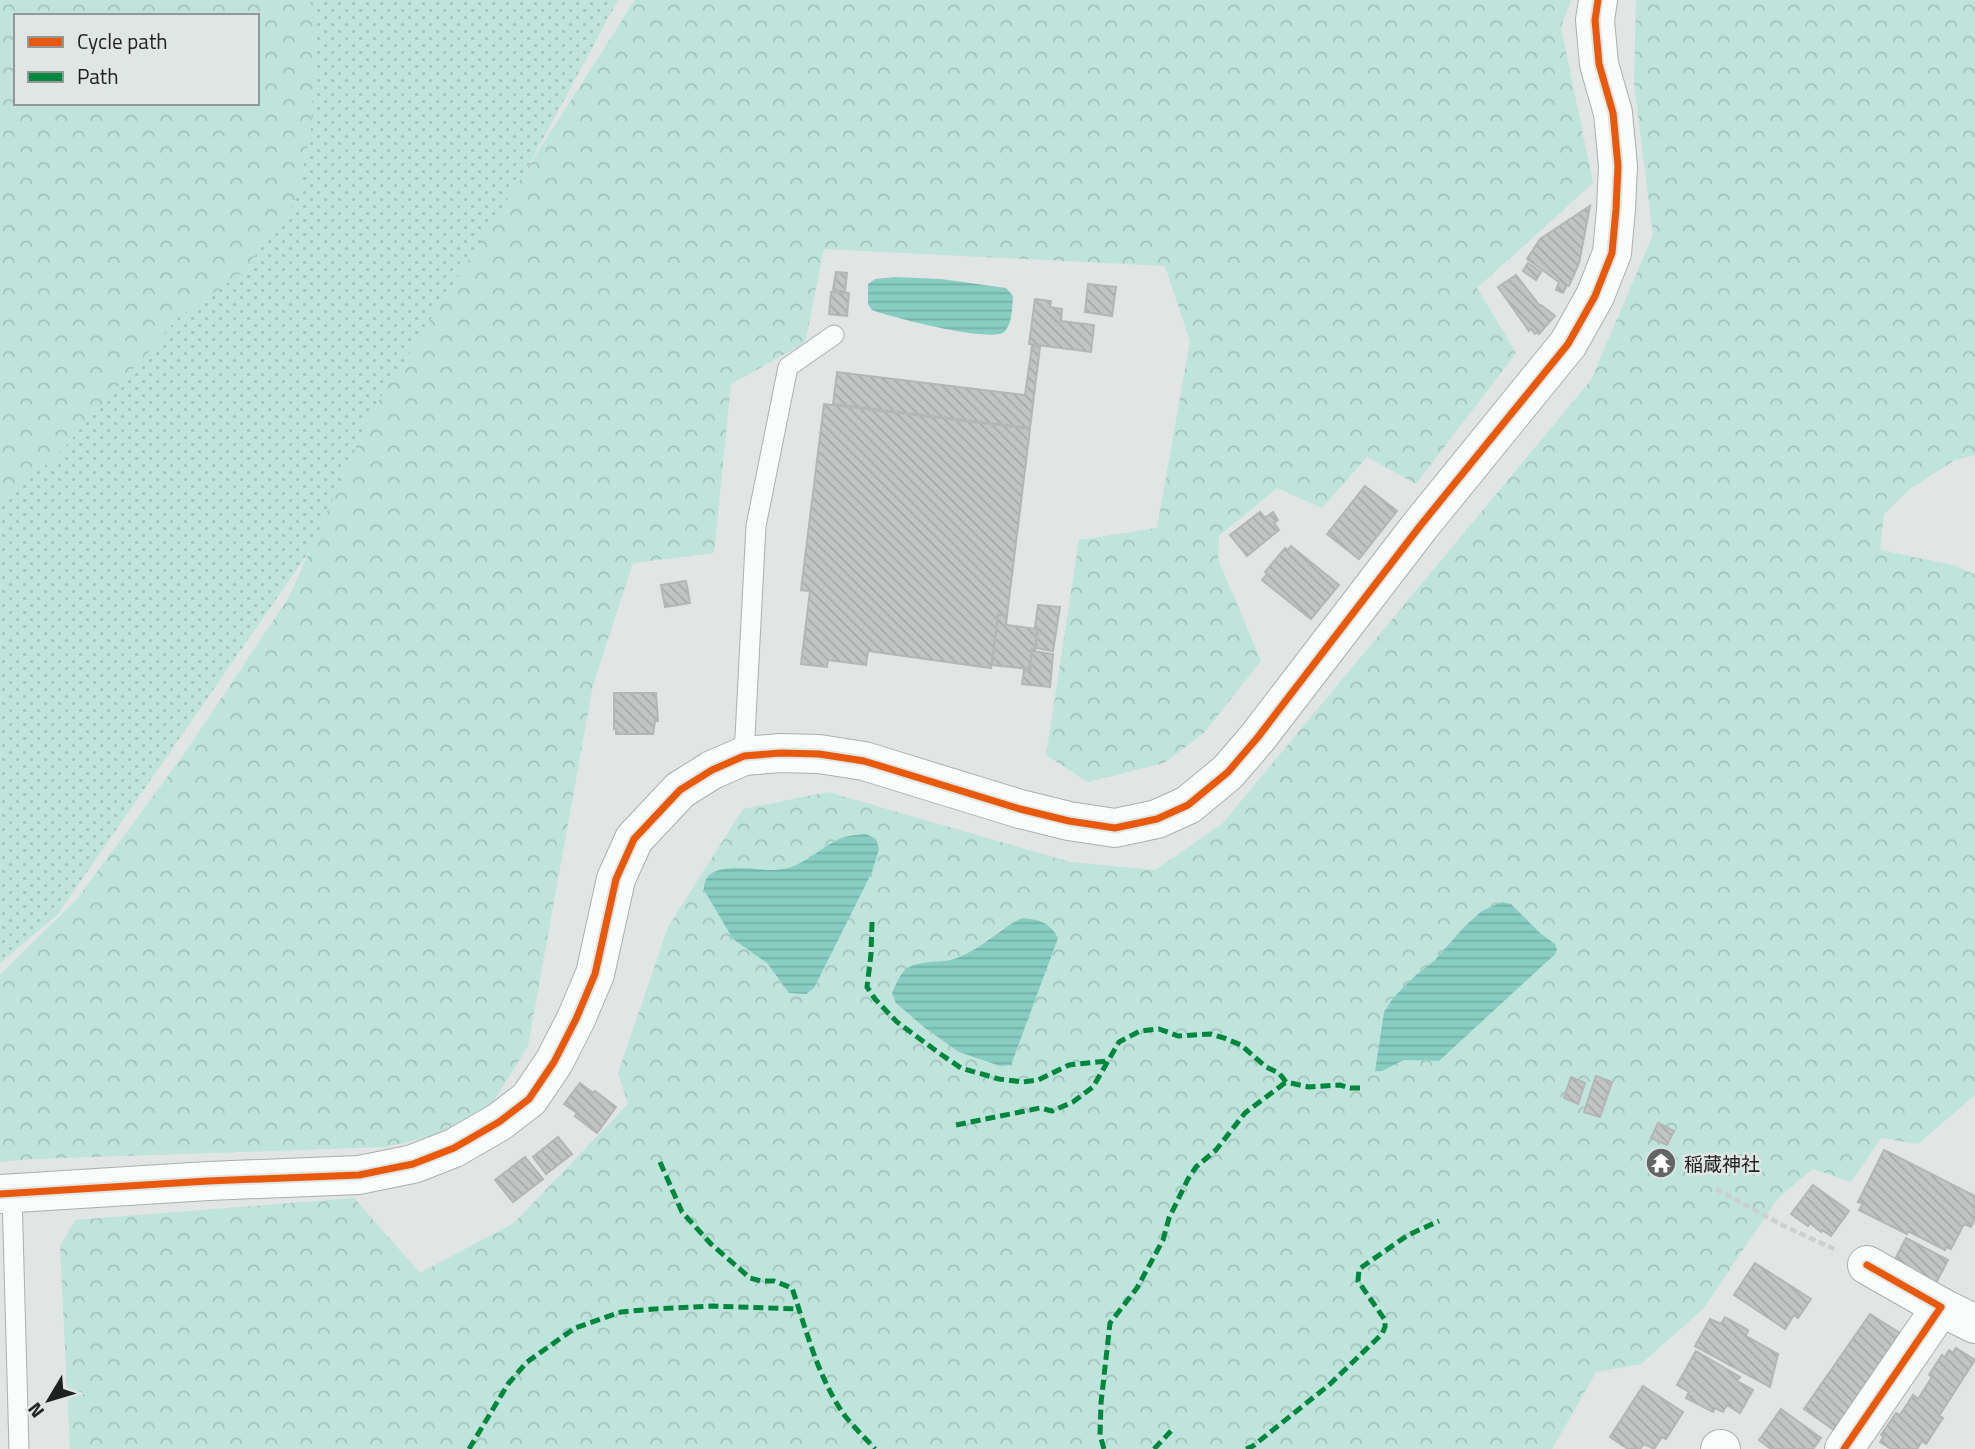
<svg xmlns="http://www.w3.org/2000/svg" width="1975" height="1449" viewBox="0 0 1975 1449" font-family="'Titillium Web','Noto Sans JP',sans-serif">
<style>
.grass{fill:url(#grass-dots);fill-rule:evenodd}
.forest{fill:url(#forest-crowns);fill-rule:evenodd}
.water{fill:url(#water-rules)}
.building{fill:url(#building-back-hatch);stroke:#b4b6b5;stroke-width:2}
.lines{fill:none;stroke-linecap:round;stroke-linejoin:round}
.lane-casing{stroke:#acafae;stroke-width:21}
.street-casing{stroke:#acafae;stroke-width:40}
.secondary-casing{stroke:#acafae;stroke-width:40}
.path{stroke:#cdcece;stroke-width:4.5;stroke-dasharray:7 3.5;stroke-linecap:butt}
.lane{stroke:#fafbfb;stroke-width:19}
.street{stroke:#fafbfb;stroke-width:38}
.secondary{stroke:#fafbfb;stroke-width:38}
.quiet{stroke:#00873e;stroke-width:5;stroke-dasharray:10 5;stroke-linecap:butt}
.cycleway-casing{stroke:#e0e6e4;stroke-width:11}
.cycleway{stroke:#e8590c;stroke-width:7}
.labels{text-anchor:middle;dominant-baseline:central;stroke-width:5;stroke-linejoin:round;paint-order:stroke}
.poi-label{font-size:19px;fill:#1f2120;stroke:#e0e6e4;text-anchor:start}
</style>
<defs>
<pattern id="grass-dots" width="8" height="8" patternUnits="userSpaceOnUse" patternTransform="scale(1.75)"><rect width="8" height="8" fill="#bee4dc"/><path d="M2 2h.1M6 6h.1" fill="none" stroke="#a3c3bc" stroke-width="1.8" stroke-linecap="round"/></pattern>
<pattern id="forest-crowns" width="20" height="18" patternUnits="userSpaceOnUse" patternTransform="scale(1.75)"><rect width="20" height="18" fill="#bee4dc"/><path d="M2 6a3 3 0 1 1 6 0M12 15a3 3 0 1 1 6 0" fill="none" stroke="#a3c3bc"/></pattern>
<pattern id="water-rules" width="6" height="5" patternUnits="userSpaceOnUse" patternTransform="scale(1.75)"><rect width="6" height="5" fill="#87cdc1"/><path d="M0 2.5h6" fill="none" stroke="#74b0a6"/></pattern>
<pattern id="building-back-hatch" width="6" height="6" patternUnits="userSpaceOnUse" patternTransform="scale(1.75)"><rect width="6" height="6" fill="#c3c5c4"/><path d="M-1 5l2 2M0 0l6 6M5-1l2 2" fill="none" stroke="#a7a9a8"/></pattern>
</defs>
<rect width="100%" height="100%" fill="#e1e5e3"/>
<path class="grass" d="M0,0h618l-260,481 -301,434 -57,48zM16,16h241v87h-241z"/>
<g class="forest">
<path d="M0,0h310l5,33 -4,98 -15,70 -53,71 -64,45 -124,141 -55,43zM16,16h241v87h-241z"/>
<path d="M635,0h936l-10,27 32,156 -116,105 39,65 -100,131 -49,-27 -45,51 -45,-20 -58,48 -1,23 43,102 -57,72 -40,30 -76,19 -42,-27 33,-215 78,-12 33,-187 -25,-75 -341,-17 -19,94 -74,41 -17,169 -81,10 -40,122 -65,361 -49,79 -93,22 -353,12 -33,3v-187l77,-76 105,-142 107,-160 83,-186z"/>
<path d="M1636,0h339v455l-20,5 -44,28 -27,26 -4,36 77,16 18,9v520l-57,49 -37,-6 -30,44 -38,-13 -34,28 -76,112 -62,55 -45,8 -44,77h-1482l-10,-203 15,-26 279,-22 66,75 94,-50 114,-119 -10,-31 50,-146 75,-118 85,-17 243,70 84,8 67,-46 369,-444 62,-145 -19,-152zM836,840l-47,153 -22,-30 -46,-94c19,-2 38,3 56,1 22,-2 42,-17 59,-30zM1511,904l29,29 15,11 -50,54 -66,63 -35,-1 -22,11 -7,-1 9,-58 32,-37 18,-14 31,-35zM1003,928l-3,138 -41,-14 -34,-24 -29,-25 23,-38 34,-6 18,-7z"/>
</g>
<g class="water">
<path d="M895,277l46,2 65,9 7,8c-1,10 0,28 -9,36 -13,11 -114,-15 -132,-22l-4,-6v-20l7,-5z"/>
<path d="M866,834l10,5 3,10 -7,23 -58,116 -8,6 -17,-1 -22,-30 -34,-24 -29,-49c-1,-33 52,-19 71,-20 26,-1 42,-20 64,-31 8,-4 18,-4 27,-5z"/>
<path d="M1502,902l9,2 29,29 15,11 2,6 -3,5 -115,106 -35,-1 -22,11h-7l9,-59 9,-14 23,-23 18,-14 31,-35 17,-15z"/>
<path d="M1020,919c17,-1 30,3 38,19l-47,127 -11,1 -41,-14 -34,-24 -29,-25 -4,-10c3,-7 8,-19 14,-24 12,-9 34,-6 48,-10 25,-8 43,-28 66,-40z"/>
</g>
<g class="building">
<path d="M1590,206l-11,57 -10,23 -2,-1 -4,8 -7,-3 3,-8 -32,-23 13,-20z"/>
<path d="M1528,263l13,9 -5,8 -13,-9z"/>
<path d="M836,272l11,1 -2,19 -12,-2z"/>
<path d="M1516,275l24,31 1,-1 14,11 -16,18 -1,-2 -3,2 -4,-5 -2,2 -31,-44z"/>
<path d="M1088,284l28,3 -4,29 -27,-4z"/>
<path d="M831,292l18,1 -2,23 -18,-2z"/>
<path d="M1035,299l16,2 -1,6 12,2 -1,12 33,4 -3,27 -62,-8z"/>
<path d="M1032,346l8,1 -10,81 -197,-24 4,-32 188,23z"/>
<path d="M824,404l206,25 -23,186 -9,-1 -7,54 -123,-17 -2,14 -38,-5 -1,7 -26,-3 9,-73 -9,-1z"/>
<path d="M1365,486l32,25 -38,48 -32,-25z"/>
<path d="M1260,512l5,6 8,-6 5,8 -4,3 5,7 -32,26 -17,-21z"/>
<path d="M1291,546l48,39 -28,34 -49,-39 5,-6 -2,-2 20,-24 3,2z"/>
<path d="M686,581l4,22 -25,4 -4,-22z"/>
<path d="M1038,605l22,2 -7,44 -17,-3 2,-20 -3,-1z"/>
<path d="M998,615l9,1 -1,9 31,4 -2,21 -3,-1 -3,20 -37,-4z"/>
<path d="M1032,651l21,3 -3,33 -28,-3 2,-14 6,1z"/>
<path d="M614,693h42l2,28h-3l-2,13h-37v-5h-2z"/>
<path d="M1596,1076l16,6 -12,35 -16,-5z"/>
<path d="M1571,1077l14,6 -7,21 -14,-6z"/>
<path d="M580,1083l13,10 2,-2 21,16 -19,26 -22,-17 2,-3 -13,-9z"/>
<path d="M1658,1123l16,8 -7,14 -16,-7z"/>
<path d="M558,1137l14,17 -26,20 -13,-17z"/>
<path d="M1884,1150l91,46v22l-4,9 -7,-3 -13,25 -5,-2 -1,3 -37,-19 -1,3 -48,-24 4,-6 -5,-2z"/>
<path d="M525,1157l18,22 -30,23 -18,-22z"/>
<path d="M1813,1185l36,26 -18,25 -9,-6 -1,2 -11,-9 -2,3 -17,-12z"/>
<path d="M1906,1238l42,22 -14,27 -42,-22z"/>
<path d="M1755,1263l56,36 -13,19 -4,-3 -9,14 -51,-34z"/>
<path d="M1870,1314l30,19 -19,32 -47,65 -30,-21z"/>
<path d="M1725,1317l23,13 -2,6 32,18 -8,33 -75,-41 15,-27 11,5z"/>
<path d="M1956,1348l19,12 -36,56 4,2 -17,26 -4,-3 -5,8h-26l-11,-7 4,-6 -3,-1 15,-22 4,2 13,-20 5,4 14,-22 -3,-2 13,-20 3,2 4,-7 4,3z"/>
<path d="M1696,1351l44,26 -3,4 16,9 -13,23 -13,-8 -4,7 -8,-4 -2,4 -27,-14 3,-6 -12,-7z"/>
<path d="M1643,1386l40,26 -17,27 -4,-2 -8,12 -10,-5 -4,5h-12l-18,-12z"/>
<path d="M1781,1409l40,29 -8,11h-42l-12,-9z"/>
</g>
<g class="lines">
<g class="lane-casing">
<g id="lane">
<path d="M744,756l12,-230 32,-159 46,-32"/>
<path d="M12,1194l7,255"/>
</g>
</g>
<g class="street-casing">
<g id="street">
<path d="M1941,1307l34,17"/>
<path d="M1720,1449h1"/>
<path d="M1844,1449l97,-142 -74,-42"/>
</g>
</g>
<g class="secondary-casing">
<path id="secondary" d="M0,1194l208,-13 151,-6 54,-11 41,-16 45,-26 30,-23 25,-37 22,-43 19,-45 21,-95 18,-40 46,-49 32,-20 32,-14 37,-3 38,1 45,7 156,48 49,12 46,7 42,-9 31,-14 40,-33 30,-35 162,-211 148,-182 27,-48 17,-43 4,-44 2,-43 -5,-53 -14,-49 -4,-44 3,-20"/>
</g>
<path class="path" d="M1716,1189l68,37 50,23"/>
<use href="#lane" class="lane"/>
<use href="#street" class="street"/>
<use href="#secondary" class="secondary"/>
<g class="quiet">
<path d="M872,922l-1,32 -4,33 8,12 22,23 42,31 22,15 38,11 24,3 15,-2 31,-15 39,-4"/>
<path d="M956,1125l84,-17 12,3 21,-9 20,-15 26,-45 21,-11 19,-2 19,7 32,-2 14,4 17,7 25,22 13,6 7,9 23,5 31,-2 10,3h11"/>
<path d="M660,1162l22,50 29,32 39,34 11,3h13l18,7c15,44 26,90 53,128 9,11 20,22 30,33"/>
<path d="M469,1449l39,-65 19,-22 48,-34 46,-16 33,-3 58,-3 87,3"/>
<path d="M1104,1449l-4,-14 1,-32 9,-80 27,-35 26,-48 6,-22 19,-39 8,-12 20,-17 29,-37 41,-31"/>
<path d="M1154,1449l17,-18"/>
<path d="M1246,1449l7,-3 76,-61 53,-51 3,-7v-7l-27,-39 1,-12 49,-34 31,-14"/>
</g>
<g class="cycleway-casing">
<g id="cycleway">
<path d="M0,1194l208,-13 151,-6 54,-11 41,-16 45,-26 30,-23 25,-37 22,-43 19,-45 21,-95 18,-40 46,-49 32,-20 32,-14 37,-3 38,1 45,7 156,48 49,12 46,7 42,-9 31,-14 40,-33 30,-35 162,-211 148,-182 27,-48 17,-43 4,-44 2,-43 -5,-53 -14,-49 -4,-44 3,-20"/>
<path d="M1844,1449l97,-142 -74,-42"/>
</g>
</g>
<use href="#cycleway" class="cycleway"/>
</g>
<defs>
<g id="temple-disc" transform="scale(1.575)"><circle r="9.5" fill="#636664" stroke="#e0e6e4"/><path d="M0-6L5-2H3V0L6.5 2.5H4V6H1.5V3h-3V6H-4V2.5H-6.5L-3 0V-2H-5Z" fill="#fff"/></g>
</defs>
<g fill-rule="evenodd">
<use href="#temple-disc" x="1661" y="1163"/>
</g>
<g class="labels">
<g class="poi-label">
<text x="1684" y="1163">稲蔵神社</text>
</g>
</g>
<rect x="14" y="14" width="245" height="91" fill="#e0e6e4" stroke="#939796" stroke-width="2"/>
<rect x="28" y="37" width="35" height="10" fill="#e8590c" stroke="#939796" stroke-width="2"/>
<text x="77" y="49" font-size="21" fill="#1f2120">Cycle path</text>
<rect x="28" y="72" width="35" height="10" fill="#00873e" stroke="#939796" stroke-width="2"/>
<text x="77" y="84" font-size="21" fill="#1f2120">Path</text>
<g transform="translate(49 1400) rotate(232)" stroke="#e0e6e4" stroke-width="5" paint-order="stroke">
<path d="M0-5L12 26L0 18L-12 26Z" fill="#1f2120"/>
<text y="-10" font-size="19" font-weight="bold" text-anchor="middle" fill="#1f2120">N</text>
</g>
</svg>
